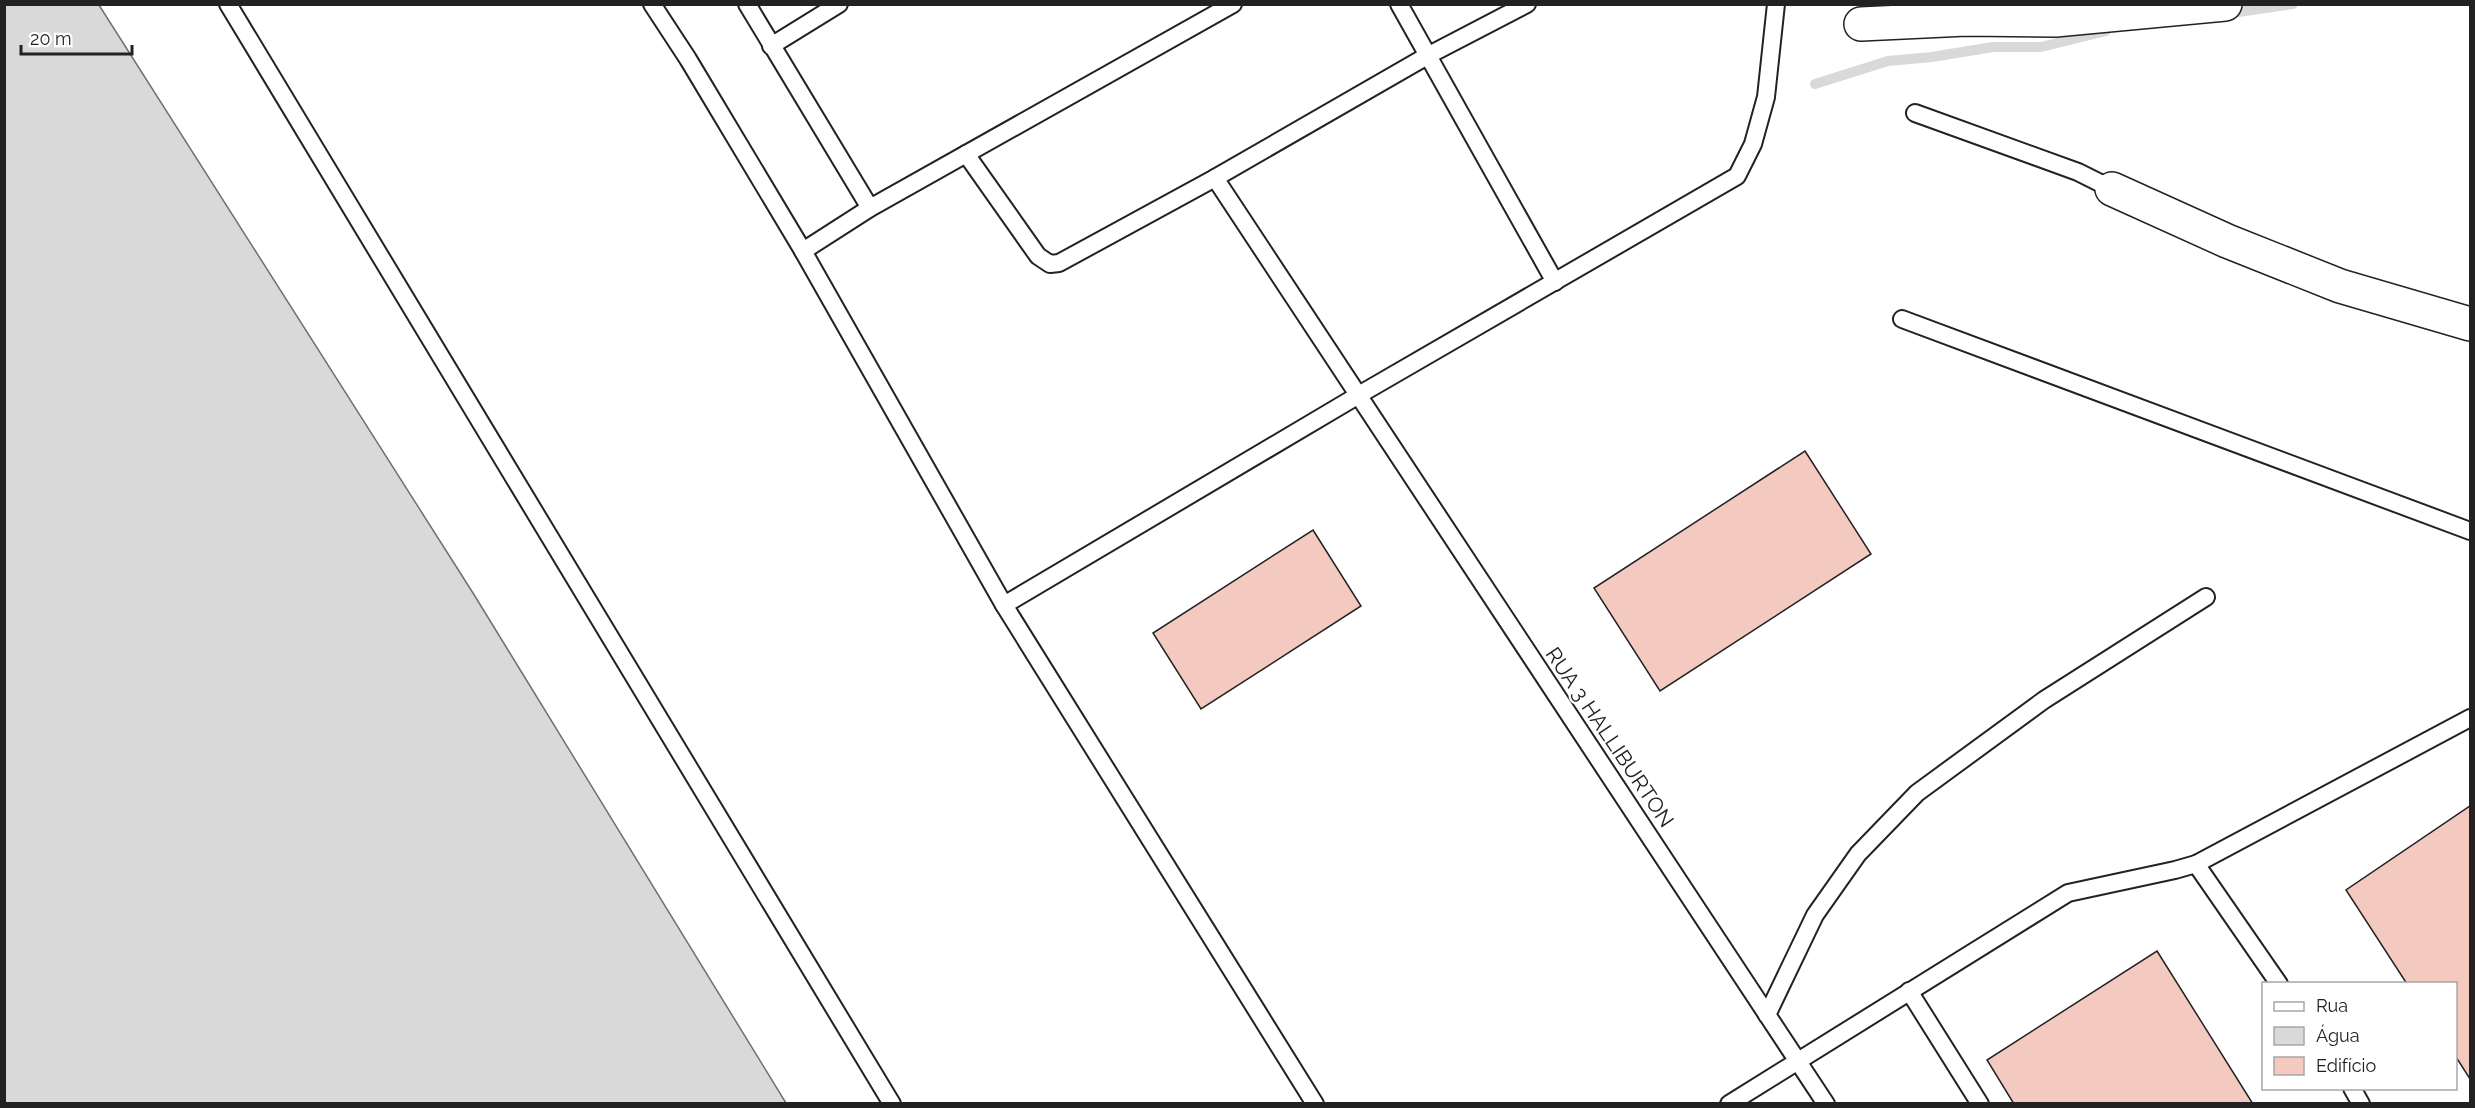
<svg xmlns="http://www.w3.org/2000/svg" width="2475" height="1108" viewBox="0 0 2475 1108" font-family="Raleway,sans-serif">
<style>
.water{fill:#d9d9d9;stroke:#6f6f6f;stroke-width:1.5}
.lines{fill:none;stroke-linecap:round;stroke-linejoin:round}
.stream{stroke:#d9d9d9;stroke-width:10}
.building{fill:#f3c9c0;stroke:#222;stroke-width:1.5}
.service-casing{stroke:#222;stroke-width:20}
.minor-casing{stroke:#222;stroke-width:36}
.service{stroke:#fff;stroke-width:16}
.minor{stroke:#fff;stroke-width:33}
.labels{text-anchor:middle;dominant-baseline:central;stroke-width:4.5;stroke-linejoin:round;paint-order:stroke}
.street-label{font-size:21px;fill:#222;stroke:#fff}
</style>
<rect width="100%" height="100%" fill="#fff"/>
<path class="water" d="M5,4l94,1 374,588 313,510h-781z"/>
<g class="lines">
<g class="stream">
<path d="M2225,14l68,-10"/>
<path d="M1815,84l73,-23 44,-4 61,-10h48l65,-16"/>
</g>
</g>
<g class="building">
<path d="M1805,451l66,103 -211,137 -66,-103z"/>
<path d="M1313,530l48,76 -160,103 -48,-76z"/>
<path d="M2470,806v273l-14,-22v-73h-49l-61,-94z"/>
<path d="M2157,951l96,153h-239l-27,-44z"/>
</g>
<g class="lines">
<g class="service-casing">
<g id="service">
<path d="M228,4l664,1100"/>
<path d="M652,4l36,55 115,192 201,354 311,499"/>
<path d="M747,4l123,204"/>
<path d="M1399,4l156,278"/>
<path d="M771,46l68,-42"/>
<path d="M1915,113l163,59 34,17"/>
<path d="M966,154l72,102 12,8 9,-1 156,-85 212,-122 100,-52"/>
<path d="M1215,178l611,926"/>
<path d="M803,251l67,-43 363,-204"/>
<path d="M1902,319l568,212"/>
<path d="M1004,605l353,-209 380,-220 16,-32 13,-47 10,-93"/>
<path d="M2196,864l83,120"/>
<path d="M1909,991l71,113"/>
<path d="M1767,1015l48,-100 43,-61 59,-61 127,-93 162,-103"/>
<path d="M2352,1088l9,16"/>
<path d="M1729,1104l339,-211 107,-23 21,-6 274,-146"/>
</g>
</g>
<g class="minor-casing">
<g id="minor">
<path d="M1861,24l105,-5 89,1 170,-16"/>
<path d="M2112,189l115,52 113,45 130,38"/>
</g>
</g>
<use href="#service" class="service"/>
<use href="#minor" class="minor"/>
</g>
<g class="labels">
<g class="street-label">
<text transform="translate(1610 737) rotate(56)">RUA 3 HALLIBURTON</text>
</g>
</g>
<rect width="2475" height="1108" fill="none" stroke="#222222" stroke-width="12"/>
<rect x="2262" y="982" width="195" height="108" fill="#ffffff" stroke="#a7a7a7" stroke-width="1.5"/>
<rect x="2274" y="1002" width="30" height="9" fill="#ffffff" stroke="#a7a7a7" stroke-width="1.5"/>
<text x="2316" y="1012" font-size="18" fill="#222222">Rua</text>
<rect x="2274" y="1027" width="30" height="18" fill="#d9d9d9" stroke="#a7a7a7" stroke-width="1.5"/>
<text x="2316" y="1042" font-size="18" fill="#222222">Água</text>
<rect x="2274" y="1057" width="30" height="18" fill="#f3c9c0" stroke="#a7a7a7" stroke-width="1.5"/>
<text x="2316" y="1072" font-size="18" fill="#222222">Edifício</text>
<path d="M21 45v9h111v-9" fill="none" stroke="#222222" stroke-width="3"/>
<text x="30" y="45" font-size="18" fill="#222222" stroke="#ffffff" stroke-width="4.5" paint-order="stroke">20 m</text>
</svg>
